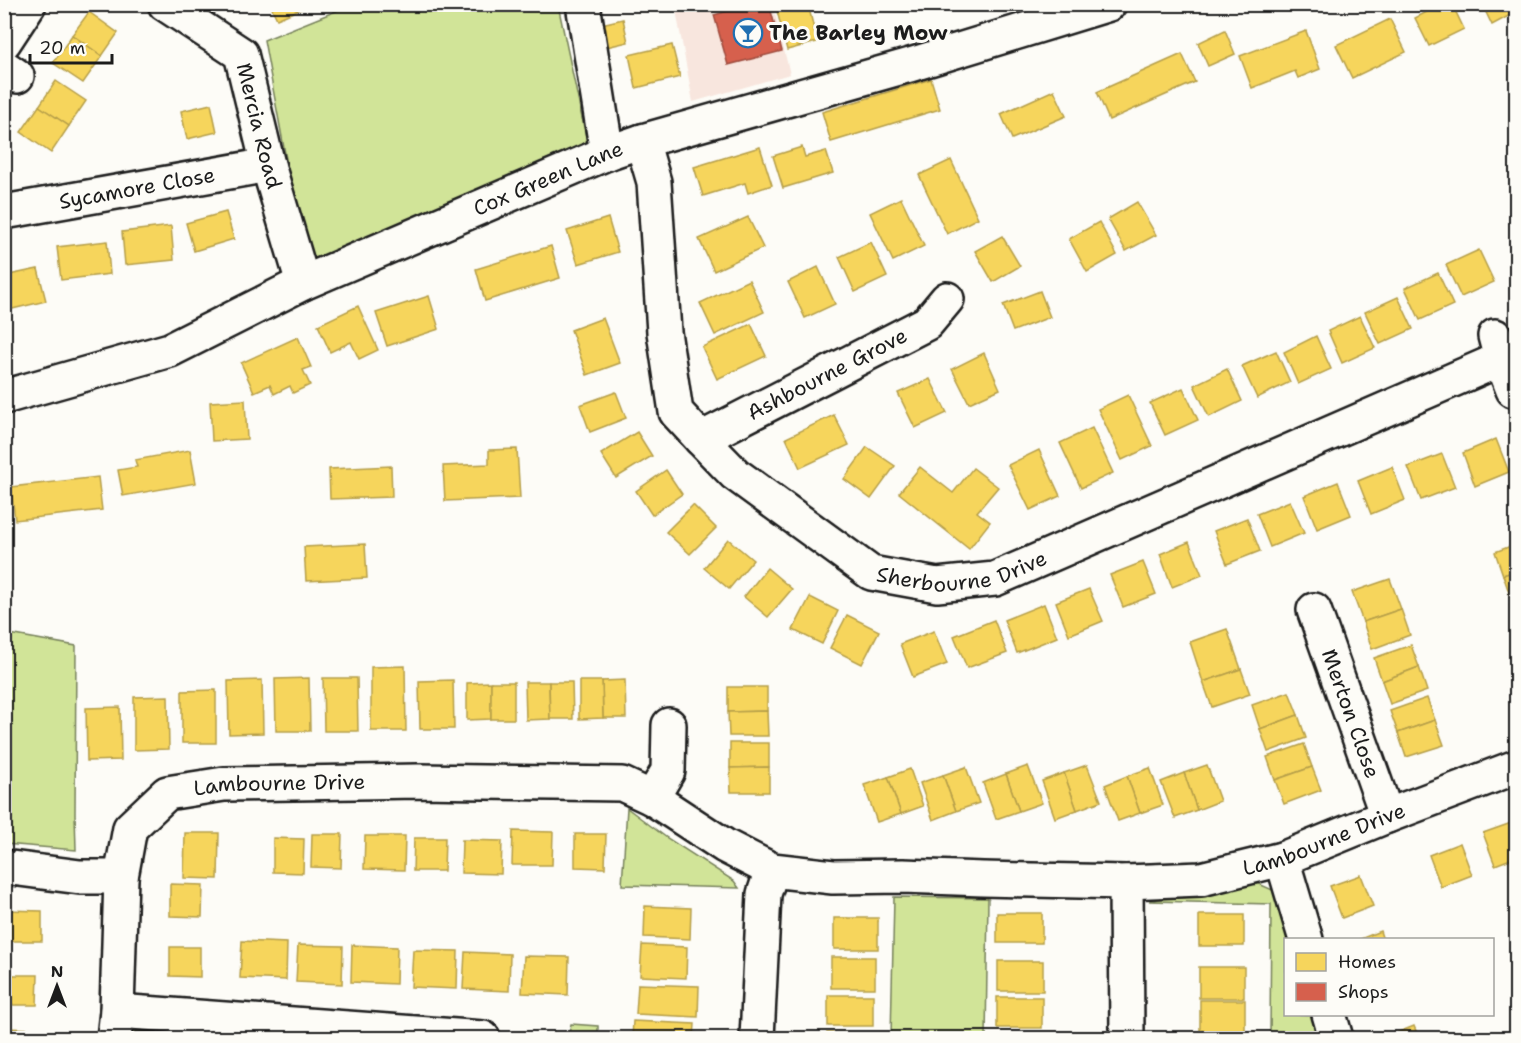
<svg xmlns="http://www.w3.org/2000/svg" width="1521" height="1043" viewBox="0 0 1521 1043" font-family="'Shantell Sans',sans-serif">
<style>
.built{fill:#f8e6de}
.green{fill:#d1e498;stroke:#76805a;stroke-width:1.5}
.homes{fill:#f6d55c;stroke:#b59e49;stroke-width:1.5}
.shops{fill:#d6604d;stroke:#9e4c3e;stroke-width:1.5}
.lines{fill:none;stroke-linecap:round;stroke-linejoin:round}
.minor-casing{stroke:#1c1c1c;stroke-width:38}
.minor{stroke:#fdfcf7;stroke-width:33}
.labels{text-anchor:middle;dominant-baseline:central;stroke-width:6;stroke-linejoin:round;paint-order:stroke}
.poi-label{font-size:21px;font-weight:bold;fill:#1c1c1c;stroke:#fdfcf7;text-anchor:start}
.street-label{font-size:21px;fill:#1c1c1c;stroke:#fdfcf7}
</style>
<rect width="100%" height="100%" fill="#fdfcf7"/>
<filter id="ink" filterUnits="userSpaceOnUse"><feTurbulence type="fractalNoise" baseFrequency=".0167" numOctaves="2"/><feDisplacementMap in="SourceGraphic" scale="12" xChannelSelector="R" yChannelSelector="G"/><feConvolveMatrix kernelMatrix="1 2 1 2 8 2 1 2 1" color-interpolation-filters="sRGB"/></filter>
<g filter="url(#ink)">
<path class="built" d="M675,5h98l17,69 -97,28z"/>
<g class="green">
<path d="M351,5h207l31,146 -283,116 -42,-227z"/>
<path d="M4,633l72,13 -1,168 1,36 -71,-6z"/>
<path d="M627,808l40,30 67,43 5,7 -117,-3z"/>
<path d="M1252,881l23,10 21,48 -10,1v74l33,1 8,23h-57l1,-134 -122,-3z"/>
<path d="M894,897l94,1 -2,140h-95z"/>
<path d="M571,1024l27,2v12h-30z"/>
<path d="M130,1029l136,9h-137z"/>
</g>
<g class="homes">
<path d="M270,4h42l-35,15z"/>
<path d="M787,4h21l9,38 -30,8 -11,-43z"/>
<path d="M1442,4h10l12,25 -35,17 -14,-28z"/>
<path d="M1482,4h34v8l-24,13z"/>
<path d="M89,12l29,21 -16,23 -30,-21z"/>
<path d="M623,19l5,23 -26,6 -5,-23z"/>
<path d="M1390,19l16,33 -54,26 -16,-33z"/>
<path d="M1225,30l10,24 -27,12 -10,-23z"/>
<path d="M1306,31l14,38 -22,9 -3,-7 -43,17 -12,-32z"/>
<path d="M72,35l30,21 -19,27 -30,-20z"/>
<path d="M672,45l8,32 -44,11 -7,-33z"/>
<path d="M1182,54l13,28 -86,38 -12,-28z"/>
<path d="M931,79l9,30 -109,33 -9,-30z"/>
<path d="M56,81l30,20 -17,25 -30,-20z"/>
<path d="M1054,90l12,26 -54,23 -11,-25z"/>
<path d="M211,104l6,28 -30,7 -6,-28z"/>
<path d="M39,106l30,20 -18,27 -30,-21z"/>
<path d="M4,128l8,5 -8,11z"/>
<path d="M760,147l12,38 -24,8 -3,-10 -42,13 -9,-29z"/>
<path d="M802,147l3,10 21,-6 7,22 -50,15 -10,-32z"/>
<path d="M951,160l27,58 -31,16 -28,-59z"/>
<path d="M901,198l23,48 -31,15 -23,-48z"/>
<path d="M1137,202l19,33 -30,16 -18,-32z"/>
<path d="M226,212l8,27 -40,12 -8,-28z"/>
<path d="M748,217l15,31 -49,23 -15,-32z"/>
<path d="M608,218l10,34 -40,12 -11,-33z"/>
<path d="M1099,222l18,33 -30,17 -18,-33z"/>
<path d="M171,226l3,34 -49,5 -3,-33z"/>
<path d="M1002,236l18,30 -27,16 -18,-31z"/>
<path d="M107,241l3,33 -49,6 -4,-33z"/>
<path d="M871,242l16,35 -32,15 -16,-35z"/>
<path d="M551,246l9,32 -75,23 -9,-32z"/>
<path d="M1479,250l15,32 -33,15 -15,-32z"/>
<path d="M818,267l17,37 -30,14 -17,-36z"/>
<path d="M38,269l8,32 -42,10v-35z"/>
<path d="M1438,273l15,32 -33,15 -15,-32z"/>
<path d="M749,280l15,32 -49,23 -15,-32z"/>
<path d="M1040,291l10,26 -37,14 -10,-26z"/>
<path d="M429,296l10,33 -52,17 -11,-33z"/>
<path d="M1398,297l15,32 -33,15 -15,-32z"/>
<path d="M358,306l20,44 -19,9 -8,-17 -21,10 -12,-27z"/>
<path d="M1360,316l15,32 -33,15 -14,-32z"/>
<path d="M603,318l17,45 -33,12 -16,-45z"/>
<path d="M751,324l15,32 -49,23 -15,-32z"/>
<path d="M1316,336l15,33 -33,15 -14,-32z"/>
<path d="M298,337l13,30 -8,3 7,15 -17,8 -3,-7 -16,8 -4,-9 -16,7 -13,-29z"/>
<path d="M1276,351l14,31 -33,16 -15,-32z"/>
<path d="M984,353l16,36 -31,14 -17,-34z"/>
<path d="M1227,369l15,32 -33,16 -15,-32z"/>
<path d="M930,379l17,34 -32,15 -17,-35z"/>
<path d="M1183,388l15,32 -33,15 -15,-32z"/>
<path d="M616,392l10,26 -36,14 -10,-27z"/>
<path d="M1128,395l24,51 -30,14 -24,-51z"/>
<path d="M245,400l2,39 -35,2 -2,-39z"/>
<path d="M834,415l15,30 -49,23 -14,-30z"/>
<path d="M1092,428l21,45 -32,15 -21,-45z"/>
<path d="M637,432l15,24 -36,22 -15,-24z"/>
<path d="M1496,439l13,33 -34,14 -12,-33z"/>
<path d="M867,447l28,19 -24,33 -27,-20z"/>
<path d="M517,449l3,49 -75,3 -2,-35 46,-2v-14z"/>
<path d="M190,450l6,33 -73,13 -5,-26 19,-3 -2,-7z"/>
<path d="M1039,450l21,46 -30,14 -22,-45z"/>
<path d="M1442,454l13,33 -34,13 -13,-33z"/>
<path d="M391,466l1,31 -62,2 -1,-30z"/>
<path d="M920,467l33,26 20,-25 25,19 -21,25 13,10 -21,27 -70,-56z"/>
<path d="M1392,467l13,33 -34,14 -13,-33z"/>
<path d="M666,470l16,24 -30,21 -16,-24z"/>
<path d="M98,477l4,33 -87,10 -4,-33z"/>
<path d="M1338,482l13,33 -34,14 -13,-33z"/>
<path d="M1290,501l14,32 -34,14 -13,-33z"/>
<path d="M693,505l23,23 -26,26 -24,-22z"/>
<path d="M1247,518l13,33 -33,13 -13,-33z"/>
<path d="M728,539l25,21 -24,29 -25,-21z"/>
<path d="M1189,542l13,33 -30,12 -12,-33z"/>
<path d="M365,544l2,34 -61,3 -2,-34z"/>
<path d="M1516,544v27l-13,4 -8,-23z"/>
<path d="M1143,562l13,32 -33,13 -13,-32z"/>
<path d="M767,568l25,21 -24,28 -24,-20z"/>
<path d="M1516,571v25l-5,2 -8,-23z"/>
<path d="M1390,579l11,30 -38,13 -11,-30z"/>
<path d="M1089,589l14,32 -34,14 -13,-33z"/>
<path d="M810,597l28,14 -16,33 -29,-14z"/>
<path d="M1516,603v19l-6,-17z"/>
<path d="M1044,604l13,33 -40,16 -13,-33z"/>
<path d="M1401,609l9,26 -38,14 -9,-27z"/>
<path d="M847,615l32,16 -17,33 -32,-16z"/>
<path d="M994,620l13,33 -40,15 -13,-32z"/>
<path d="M1227,629l14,40 -38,13 -13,-40z"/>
<path d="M934,631l13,33 -34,13 -13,-33z"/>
<path d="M1411,645l8,22 -37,14 -8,-23z"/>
<path d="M405,666l1,65h-35v-64z"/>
<path d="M1419,667l8,24 -37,13 -8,-23z"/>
<path d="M1241,669l9,25 -38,13 -9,-25z"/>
<path d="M309,678l1,53h-34l-1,-52z"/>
<path d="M323,678h34l1,53h-34z"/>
<path d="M262,680l1,53 -34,1 -1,-53z"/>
<path d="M453,680l1,49h-34l-1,-48z"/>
<path d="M625,680l1,38h-23l-1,-37z"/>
<path d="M579,681h23l1,37 -24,1z"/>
<path d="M491,682v37l-24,1v-37z"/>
<rect x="491" y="682" width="23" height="37"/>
<path d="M525,682h24l1,37 -24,1z"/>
<path d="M549,682h23l1,37h-23z"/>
<path d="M728,687h39v24l-39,1z"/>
<path d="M216,690v53h-34v-52z"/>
<path d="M1289,692l9,23 -38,14 -8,-24z"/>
<path d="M168,696l1,53 -35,1v-53z"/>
<path d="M1427,698l8,22 -37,13 -8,-22z"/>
<path d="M120,707l1,53 -34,1 -1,-53z"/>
<path d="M767,711l1,25h-39l-1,-24z"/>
<path d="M1298,715l8,23 -38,14 -8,-23z"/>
<path d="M1435,720l9,25 -38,12 -8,-24z"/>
<path d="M730,743h39v24l-39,1z"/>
<path d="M1304,744l8,23 -37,13 -8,-23z"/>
<path d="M1087,765l14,36 -24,9 -13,-37z"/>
<path d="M1207,765l13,36 -23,9 -13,-37z"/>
<path d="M1028,766l14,37 -23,8 -13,-37z"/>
<path d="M769,767v25h-38l-1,-24z"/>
<path d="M966,767l13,36 -23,8 -13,-36z"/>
<path d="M1312,767l9,23 -37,14 -9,-24z"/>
<path d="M1150,768l13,37 -23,8 -13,-37z"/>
<path d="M910,769l13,37 -22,8 -13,-37z"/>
<path d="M1064,773l13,37 -22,8 -13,-37z"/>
<path d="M1184,773l13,37 -22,8 -14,-36z"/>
<path d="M1006,774l13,37 -23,8 -13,-36z"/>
<path d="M943,775l13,36 -23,9 -13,-37z"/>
<path d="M1127,776l13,37 -22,8 -13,-36z"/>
<path d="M888,777l13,37 -24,8 -13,-37z"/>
<path d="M1514,822l2,7v28l-21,8 -12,-32z"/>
<path d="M513,831l40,1 -1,33h-40z"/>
<path d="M185,833h34l-1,46 -34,-1z"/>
<path d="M312,834h30l-1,34 -30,-1z"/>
<path d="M575,834h31l-1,34 -30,-1z"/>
<path d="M365,836h40l-1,34 -40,-1z"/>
<path d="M273,838l31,1 -1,34 -30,-1z"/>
<path d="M414,838h31l-1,33h-31z"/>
<path d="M462,840l40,1 -1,33 -40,-1z"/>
<path d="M1460,843l12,32 -31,12 -12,-32z"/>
<path d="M1361,875l12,31 -31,12 -12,-32z"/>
<path d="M170,884l33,1 -1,32 -32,-1z"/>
<path d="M645,906l46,2 -1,31 -46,-2z"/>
<path d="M5,910l37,1v30h-38z"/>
<rect x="997" y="913" width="45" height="30"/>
<rect x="1199" y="915" width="45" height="31"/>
<rect x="834" y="918" width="44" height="31"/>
<path d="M1380,931l3,9h-25z"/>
<path d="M242,941l45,2 -1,37 -46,-2z"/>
<path d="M298,945l45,1 -1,38 -46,-2z"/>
<path d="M352,945l45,2 -1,37 -45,-2z"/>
<path d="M642,945l45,2 -1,31 -46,-2z"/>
<path d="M170,947h30v30l-30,-1z"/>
<path d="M413,950l45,1 -1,38 -46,-2z"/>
<path d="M465,952l45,2 -1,37 -46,-2z"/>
<path d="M524,956l45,1 -1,38 -46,-2z"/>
<rect x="831" y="957" width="44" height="31"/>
<rect x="998" y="961" width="45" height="30"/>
<rect x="1199" y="967" width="45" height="31"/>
<path d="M4,975h34l-1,30h-33z"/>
<path d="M638,984l61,2 -1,31 -62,-3z"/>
<rect x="828" y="995" width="45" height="31"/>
<rect x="997" y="997" width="45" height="31"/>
<rect x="1200" y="1000" width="45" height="31"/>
<path d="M633,1021l62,3 -1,14h-62z"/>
<path d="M1414,1026l5,12h-35z"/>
<path d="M4,1028l29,1 -1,9h-28z"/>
<rect x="827" y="1033" width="45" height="5"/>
</g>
<path class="shops" d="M769,4l13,47 -54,14 -14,-50 38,-11z"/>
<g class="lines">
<g class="minor-casing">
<g id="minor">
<path id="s1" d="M165,4l76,50 27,111 35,118"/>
<path d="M583,4l24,149"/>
<path d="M4,42l25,-38"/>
<path d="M4,67l13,9"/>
<path id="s2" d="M642,141l12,41 10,150 12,80 25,27 34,35 136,99 66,12 58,-6 506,-220"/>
<path id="s3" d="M4,212l264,-47"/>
<path d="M1495,336l6,23 12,31"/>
<path id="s4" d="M4,397l166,-47 133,-67 304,-130 35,-12 268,-76 199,-61"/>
<path id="s5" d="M701,439l226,-116 20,-24"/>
<path id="s6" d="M1314,610l73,206"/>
<path d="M652,798l16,-27 1,-46"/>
<path d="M1282,859l24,81"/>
<path d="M4,867l76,10h41"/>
<path d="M1126,882l1,156"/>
<path d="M117,1011l366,27"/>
<path d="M1329,1014l7,24"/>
<path id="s7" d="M114,1038l3,-27 4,-134 9,-49 37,-35 57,-9 195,-3 203,3 30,14 73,48 47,24 61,7 70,-1 80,3 143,3 75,-3 81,-20 105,-43 129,-49"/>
<path d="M757,1038l7,-144 8,-24"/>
</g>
</g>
<use href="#minor" class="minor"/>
</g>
</g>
<defs>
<g id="bar-ring" transform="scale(1.5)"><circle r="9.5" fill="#fdfcf7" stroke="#1f6fb2" stroke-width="1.5"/><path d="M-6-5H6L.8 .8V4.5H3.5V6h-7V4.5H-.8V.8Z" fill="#1f6fb2"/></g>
</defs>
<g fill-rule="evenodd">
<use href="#bar-ring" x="748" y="33"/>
</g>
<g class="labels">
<g class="poi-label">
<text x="769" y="33">The Barley Mow</text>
</g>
<g class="street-label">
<text stroke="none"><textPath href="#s1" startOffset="165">Mercia Road</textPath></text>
<text stroke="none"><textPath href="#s4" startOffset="588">Cox Green Lane</textPath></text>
<text stroke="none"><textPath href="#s3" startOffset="135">Sycamore Close</textPath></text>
<text stroke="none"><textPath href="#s5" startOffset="142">Ashbourne Grove</textPath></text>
<text stroke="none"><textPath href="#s2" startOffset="621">Sherbourne Drive</textPath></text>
<text stroke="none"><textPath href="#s6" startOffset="110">Merton Close</textPath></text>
<text stroke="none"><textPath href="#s7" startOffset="375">Lambourne Drive</textPath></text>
<text stroke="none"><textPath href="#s7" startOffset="1450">Lambourne Drive</textPath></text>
</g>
</g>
<rect width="1521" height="1043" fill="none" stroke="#fdfcf7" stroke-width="24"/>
<rect x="12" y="12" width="1497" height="1019" fill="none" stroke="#1c1c1c" stroke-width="2" filter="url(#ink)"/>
<rect x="1284" y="938" width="210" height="78" fill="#fdfcf7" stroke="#a3a29f" stroke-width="1.5"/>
<rect x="1296" y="953" width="30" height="18" fill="#f6d55c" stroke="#a3a29f" stroke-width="1.5"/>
<text x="1338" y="968" font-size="18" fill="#1c1c1c">Homes</text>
<rect x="1296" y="983" width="30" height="18" fill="#d6604d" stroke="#a3a29f" stroke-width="1.5"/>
<text x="1338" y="998" font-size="18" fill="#1c1c1c">Shops</text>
<g transform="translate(57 986)" stroke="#fdfcf7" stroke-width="4.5" paint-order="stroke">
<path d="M0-4.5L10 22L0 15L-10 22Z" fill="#1c1c1c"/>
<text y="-9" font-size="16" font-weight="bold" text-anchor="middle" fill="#1c1c1c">N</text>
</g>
<path d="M30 54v9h82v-9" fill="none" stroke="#1c1c1c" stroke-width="3"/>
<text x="39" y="54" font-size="18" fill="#1c1c1c" stroke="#fdfcf7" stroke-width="4.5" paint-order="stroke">20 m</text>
</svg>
